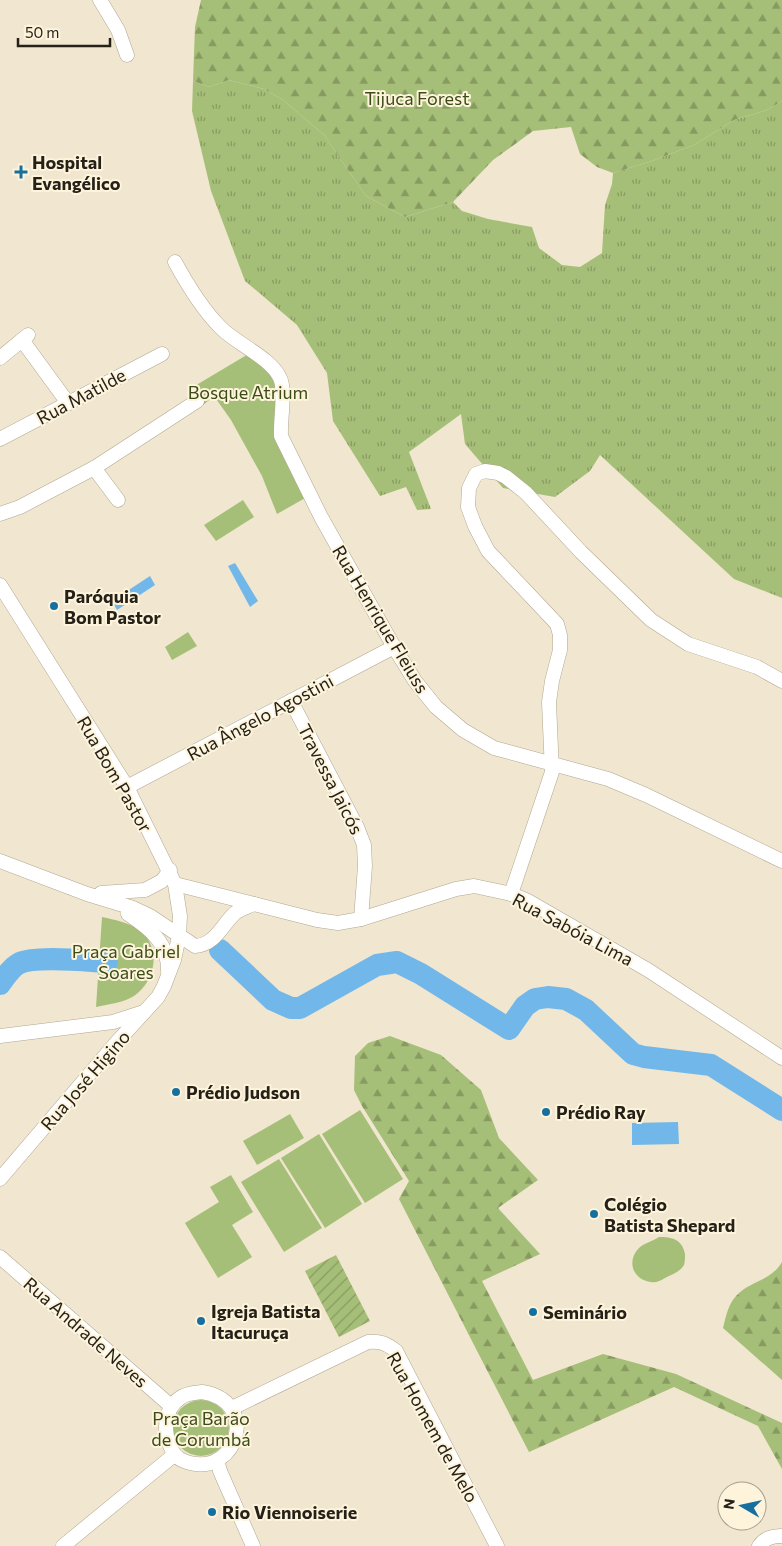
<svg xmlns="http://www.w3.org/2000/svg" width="782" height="1546" viewBox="0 0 782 1546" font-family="Commissioner,sans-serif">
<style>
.grass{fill:url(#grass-tufts)}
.forest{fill:url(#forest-firs)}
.park{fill:#a6bf78}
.garden{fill:url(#garden-furrows)}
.water{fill:#71b7e9}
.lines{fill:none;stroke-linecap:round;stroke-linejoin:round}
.river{stroke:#71b7e9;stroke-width:22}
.minor-casing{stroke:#b1a790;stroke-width:15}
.minor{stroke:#fff;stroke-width:14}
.poi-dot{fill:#15709f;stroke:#fef4dc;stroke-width:2}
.labels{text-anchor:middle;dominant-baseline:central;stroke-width:4;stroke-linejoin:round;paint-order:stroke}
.park-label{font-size:18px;fill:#3b4c17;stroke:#fef4dc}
.poi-label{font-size:18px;font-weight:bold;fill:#252118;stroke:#fef4dc;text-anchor:start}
.street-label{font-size:18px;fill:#252118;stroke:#fef4dc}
</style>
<defs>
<pattern id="grass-tufts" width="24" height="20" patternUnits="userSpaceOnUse" patternTransform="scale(1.25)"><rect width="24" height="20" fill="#a6bf78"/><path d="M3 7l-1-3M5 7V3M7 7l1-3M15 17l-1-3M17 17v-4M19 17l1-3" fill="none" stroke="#879b61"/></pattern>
<pattern id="forest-firs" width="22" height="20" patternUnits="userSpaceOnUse" patternTransform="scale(1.25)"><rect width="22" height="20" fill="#a6bf78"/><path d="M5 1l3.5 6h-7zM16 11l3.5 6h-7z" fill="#879b61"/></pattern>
<pattern id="garden-furrows" width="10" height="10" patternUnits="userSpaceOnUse" patternTransform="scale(1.25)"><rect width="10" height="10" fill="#a6bf78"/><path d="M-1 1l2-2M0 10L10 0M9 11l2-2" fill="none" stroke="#879b61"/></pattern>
</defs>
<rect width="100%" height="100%" fill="#f1e6cf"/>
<path class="grass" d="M229,80l35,9 19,11 41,35 42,61 39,21 48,-15 9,9 26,8 44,8 7,21 23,17 18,2 22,-14 3,-48 7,-21 1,-11 39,-12 42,-16 40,-25 33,-10 15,-9v497l-48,-19 -134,-124 -10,16 -35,26 -52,-9 -38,-44 -4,-30 -52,38 22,57 -14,1 -11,-23 -26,9 -47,-75 -6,-48 -30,-48 -52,-44 -34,-90 -19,-80 1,-30 16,6z"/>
<g class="forest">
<path d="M201,0h581v101l-15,9 -33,10 -40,25 -42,16 -39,12 -16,-6 -17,-13 -9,-27 -38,4 -40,29 -40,42 -48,15 -39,-21 -42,-61 -41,-35 -19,-11 -35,-9 -20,7 -16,-6 2,-54z"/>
<path d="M390,1036l51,19 40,35 18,48 39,42 -40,28 42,46 -58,27 51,99 70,-26 73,20 106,49v46l-24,-43 -84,-39 -145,65 -130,-253 10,-18 -47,-75 -8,-16 1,-34 13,-13z"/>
<path d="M782,1262v118l-59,-52c3,-12 5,-24 14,-33 13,-14 34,-14 45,-33z"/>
</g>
<g class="park">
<path d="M250,353l30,25 -4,51 31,68 -30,17 -15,-38 -31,-56 -17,-24 -11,9 -10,-18z"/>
<path d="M243,500l11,17 -38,24 -12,-16z"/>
<path d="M188,632l9,14 -25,14 -7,-13z"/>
<path d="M102,917c13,3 26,5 37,13 23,17 17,51 -5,66 -11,7 -25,8 -38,11z"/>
<path d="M360,1110l43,69 -38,24 -43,-69z"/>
<path d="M290,1114l14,24 -47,27 -14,-24z"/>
<path d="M319,1134l43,70 -37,24 -44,-70z"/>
<path d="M279,1159l43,69 -38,24 -43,-70z"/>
<path d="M231,1175l22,37 -21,13 20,32 -34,21 -33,-55 34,-21 -9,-15z"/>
<path d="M659,1237c13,0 23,2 26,17 0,3 0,8 -1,11 -4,7 -13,10 -19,13 -5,3 -9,5 -14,4 -18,-2 -25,-21 -12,-34 5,-5 14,-7 20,-11z"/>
<circle cx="201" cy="1428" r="28"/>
</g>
<path class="garden" d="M336,1255l34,66 -31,16 -34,-66z"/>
<g class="water">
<path d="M235,563l23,38 -8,6 -22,-41z"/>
<path d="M150,576l5,9 -38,25 -5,-9z"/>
<path d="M678,1122l1,22 -47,1v-22z"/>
</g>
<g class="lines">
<g class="river">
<path d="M220,950l53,50 18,8h9l77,-43 20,-3 24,12 88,55 16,-23 10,-7 13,-2 18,2 20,11 47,44 11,3 67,8 71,45"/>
<path d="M0,984c5,-7 11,-16 18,-20 16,-9 70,-3 89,-2"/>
</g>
<g class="minor-casing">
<g id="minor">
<path d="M100,0l18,30 9,25"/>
<path d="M175,262c13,24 27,47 46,66 16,16 50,30 59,50 6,12 0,43 1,58l40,81 73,130 21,34 21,26 27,23 31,18 114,31 38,16 136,66"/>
<path d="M22,340l46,63"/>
<path d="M0,358l28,-23"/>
<path d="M0,439l162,-85"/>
<path d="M94,468l24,32"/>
<path d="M0,514l20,-7 74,-39 103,-67"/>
<path d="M0,585l127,202 48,97 5,32 -1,20 -5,24 -10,26 -6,11 -42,46 -116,136"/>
<path d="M291,701l66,126 7,18 1,21 -4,53"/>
<path d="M127,787l267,-140"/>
<path d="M0,861l87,33 46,14 17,8 45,30c20,-1 27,-21 40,-33 5,-4 12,-6 19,-9"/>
<path d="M175,884l142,36 21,3 23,-4 95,-30 18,-3 37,8 17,7 120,69 134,88"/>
<path d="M101,893l44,-3 17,-9 8,-11"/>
<path d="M511,894l41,-122 -3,-70 3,-21 8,-31v-15l-3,-11 -69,-73 -13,-25 -7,-19 1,-19 7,-14 9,-3 13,2 8,4 20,16 55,59 70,68 37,24 69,23 25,14"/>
<path d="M128,914c21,14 41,29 40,57"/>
<path d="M0,1036l113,-14 31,-10"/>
<path d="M0,1257l171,149"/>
<path d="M202,1392c58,9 36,83 -12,71 -8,-2 -15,-6 -18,-13 -9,-17 -9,-40 8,-52 6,-5 15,-5 22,-6z"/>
<path d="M232,1408l136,-66c12,-1 18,1 28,9l101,195"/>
<path d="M217,1460l3,11 33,75"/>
<path d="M63,1546l111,-91"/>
<path d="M759,1546c6,-8 13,-10 23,-10"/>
</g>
</g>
<use href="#minor" class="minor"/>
</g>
<g class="poi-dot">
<path d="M18.5 164.5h5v5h5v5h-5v5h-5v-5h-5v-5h5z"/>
<circle cx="54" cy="606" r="5"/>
<circle cx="176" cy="1092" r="5"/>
<circle cx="546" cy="1112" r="5"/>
<circle cx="594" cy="1214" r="5"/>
<circle cx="533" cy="1312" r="5"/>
<circle cx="201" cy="1321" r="5"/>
<circle cx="212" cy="1512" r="5"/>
</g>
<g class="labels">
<g class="park-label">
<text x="417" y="98">Tijuca Forest</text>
<text x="248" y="392">Bosque Atrium</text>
<text x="126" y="951">Praça Gabriel<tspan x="126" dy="21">Soares</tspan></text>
<text x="201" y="1418">Praça Barão<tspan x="201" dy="21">de Corumbá</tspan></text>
</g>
<g class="poi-label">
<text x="32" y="162">Hospital<tspan x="32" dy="21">Evangélico</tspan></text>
<text x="64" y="596">Paróquia<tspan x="64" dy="21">Bom Pastor</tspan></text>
<text x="186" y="1092">Prédio Judson</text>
<text x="556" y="1112">Prédio Ray</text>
<text x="604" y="1204">Colégio<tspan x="604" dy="21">Batista Shepard</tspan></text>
<text x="211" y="1311">Igreja Batista<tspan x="211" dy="21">Itacuruça</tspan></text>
<text x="543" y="1312">Seminário</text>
<text x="222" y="1512">Rio Viennoiserie</text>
</g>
<g class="street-label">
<text transform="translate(81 396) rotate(-28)">Rua Matilde</text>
<text transform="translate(381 619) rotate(59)">Rua Henrique Fleiuss</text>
<text transform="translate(260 717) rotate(-28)">Rua Ângelo Agostini</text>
<text transform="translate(115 774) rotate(60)">Rua Bom Pastor</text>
<text transform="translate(331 779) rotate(63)">Travessa Jaicós</text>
<text transform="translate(573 929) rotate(28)">Rua Sabóia Lima</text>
<text transform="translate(85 1080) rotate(-49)">Rua José Higino</text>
<text transform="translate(86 1332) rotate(41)">Rua Andrade Neves</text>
<text transform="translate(433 1427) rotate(61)">Rua Homem de Melo</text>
</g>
</g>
<g transform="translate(742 1506) rotate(279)"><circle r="24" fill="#fef4dc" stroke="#a7a08e"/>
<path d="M0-4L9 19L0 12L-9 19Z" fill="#15709f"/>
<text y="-8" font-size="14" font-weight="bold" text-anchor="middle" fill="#252118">N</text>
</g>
<path d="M18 38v8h92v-8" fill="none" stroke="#252118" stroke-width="2.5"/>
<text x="25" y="38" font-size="15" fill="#252118" stroke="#fef4dc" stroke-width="4" paint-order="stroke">50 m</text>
</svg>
